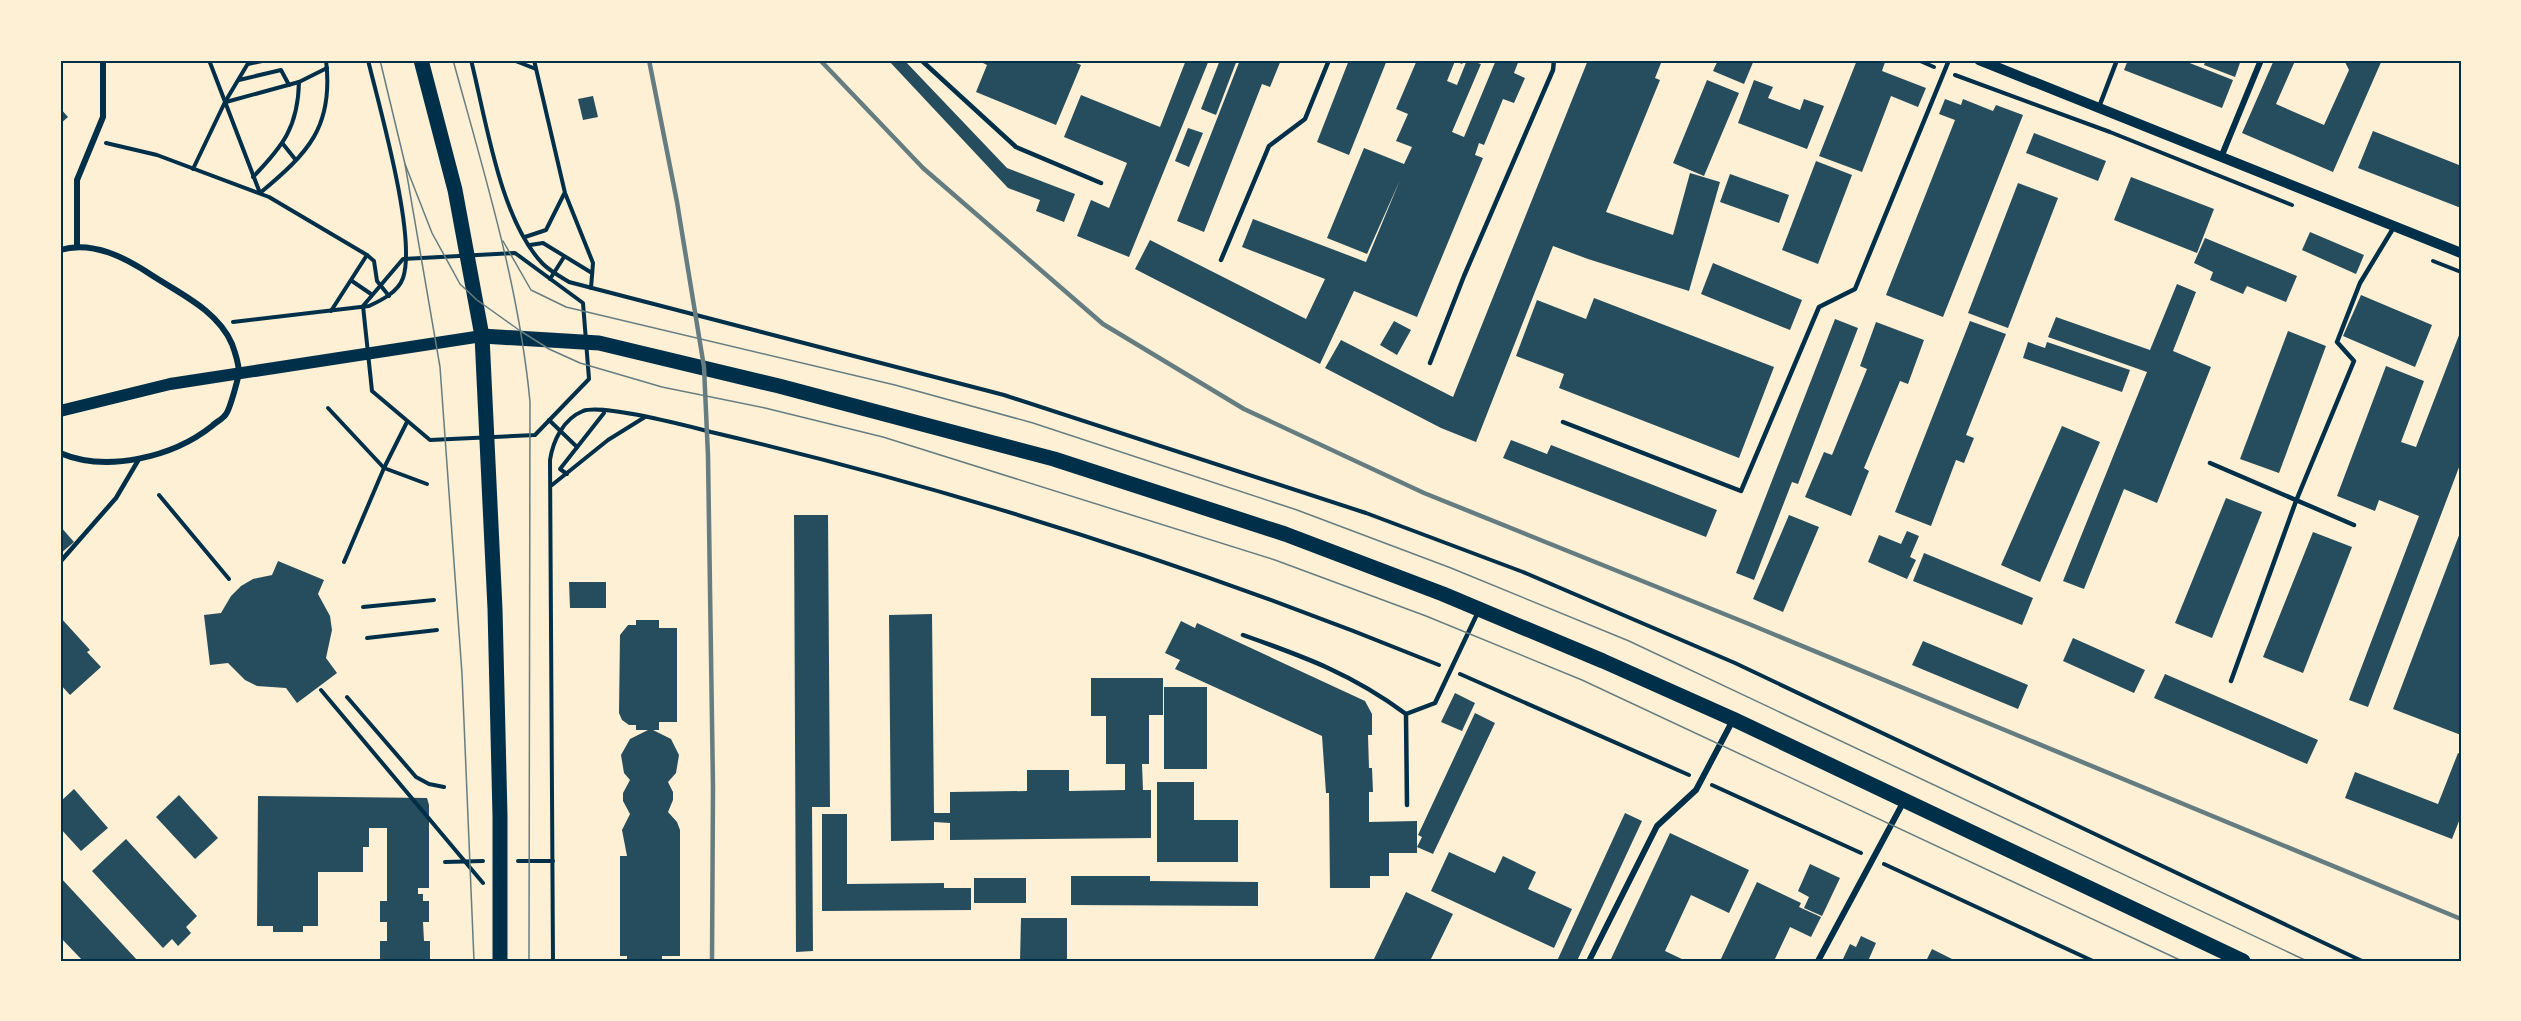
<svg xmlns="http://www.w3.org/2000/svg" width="2521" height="1021" viewBox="0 0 2521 1021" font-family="Lato,sans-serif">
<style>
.building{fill:#264d5e}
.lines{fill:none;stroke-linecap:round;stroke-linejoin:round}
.path{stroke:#003049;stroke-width:4}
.service{stroke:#003049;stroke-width:4.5}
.minor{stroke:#003049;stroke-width:6}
.tertiary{stroke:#003049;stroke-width:10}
.secondary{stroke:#003049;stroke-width:12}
.primary{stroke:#003049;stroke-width:15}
.tram{stroke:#657d81;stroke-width:1.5}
.rail{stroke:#657d81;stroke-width:4.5}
.neatline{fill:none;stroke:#003049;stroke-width:2}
</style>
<rect width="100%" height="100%" fill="#fdf0d5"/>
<g class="building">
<path d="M888,60h16l103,108 68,26 -11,28 -28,-11 4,-11 -32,-12z"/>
<path d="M977,60h92l12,5 -25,60 -80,-33 11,-27z"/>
<path d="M1186,60h23l-80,197 -52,-21 14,-36 18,8 18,-45 -63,-26 17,-42 79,32z"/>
<path d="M1220,60h17l-21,55 -15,-6z"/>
<path d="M1240,60h41l-11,27 -8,-3 -58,148 -27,-11z"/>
<path d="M1349,60h38l-38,95 -32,-13z"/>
<path d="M1417,60h47l-2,4 -7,-3 -8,20 10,4 10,-25 14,4 -29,68 12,5 32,-77h23l-5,13 11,5 -11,25 -11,-4 -19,46 -5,-2 -4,12 8,3 -66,159 -63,-26 -34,73 -185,-95 15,-29 156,79 19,-40 -83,-32 11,-28 113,43 34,-82 -33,74 -40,-16 37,-90 40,16 8,-17 -16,-6 12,-27 -12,-5z"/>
<path d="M1588,60h72l1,3 -6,15 5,2 -54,132 67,23 17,-62 30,9 -31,109 -101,-32 -35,-13 -77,196 -35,-14 -116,-60 16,-28 112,57z"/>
<path d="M1718,60h36l-10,24 -31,-13z"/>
<path d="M1857,60l28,2 -3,9 44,17 -8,19 -27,-11 -29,76 -43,-16z"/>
<path d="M2128,60h54l51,20 -11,28 -98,-38z"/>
<path d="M2206,60h35l-6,17 -31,-12z"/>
<path d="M2274,60l21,1 -19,43 48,21 25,-55 -5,-10h38l-49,112 -91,-39z"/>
<path d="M1707,80l32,13 -35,83 -31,-13z"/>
<path d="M1754,80l19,7 -5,11 32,12 4,-11 20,7 -17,43 -69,-26z"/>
<path d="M593,96l5,21 -15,3 -5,-21z"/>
<path d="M1945,99l16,6 2,-6 30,12 3,-6 27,10 -80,202 -57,-22 69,-175 -16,-6z"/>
<path d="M60,108l8,9 -8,7z"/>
<path d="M1188,128l15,5 -14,34 -14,-6z"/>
<path d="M2373,131l86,34 2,-4v47l-103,-40z"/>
<path d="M2034,133l72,28 -8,20 -72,-28z"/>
<path d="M1816,161l36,14 -34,89 -36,-14z"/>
<path d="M1730,174l59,21 -10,28 -59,-21z"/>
<path d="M2131,177l83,32 -17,44 -83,-33z"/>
<path d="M2018,183l40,15 -50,130 -40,-15z"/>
<path d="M2310,232l54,23 -8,19 -54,-24z"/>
<path d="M2205,238l92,38 -11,26 -39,-16 -4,8 -33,-14 3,-8 -19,-9z"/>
<path d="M1713,263l89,37 -12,30 -89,-36z"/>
<path d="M2177,284l19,8 -23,59 38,16 -54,136 -33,-14 -40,100 -21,-8 84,-209 -99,-35 8,-20 94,33z"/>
<path d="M2361,295l71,30 -17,42 -72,-31z"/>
<path d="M1594,298l180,69 -35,91 -180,-70 5,-14 -48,-18 21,-56 49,19z"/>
<path d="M1835,319l23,9 -60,156 -6,-2 -38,98 -18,-7z"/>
<path d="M1394,321l17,9 -14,25 -17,-10z"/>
<path d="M1970,321l36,13 -40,101 8,3 -10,25 -8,-3 -25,66 -36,-14z"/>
<path d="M1876,322l48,18 -16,44 -8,-3 -36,87 5,3 -18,45 -46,-19 19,-45 8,3 35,-86 -7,-3z"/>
<path d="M2461,330v132l-93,245 -19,-7 70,-184 -40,-16 -4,11 -38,-15 49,-130 38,15 -23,61 15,5z"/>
<path d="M2288,331l38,15 -47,127 -39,-14z"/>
<path d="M2028,342l17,6 2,-6 83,28 -8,22 -99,-34z"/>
<path d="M2062,426l38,16 -60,140 -39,-17z"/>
<path d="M1511,440l36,14 4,-9 166,65 -11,27 -203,-79z"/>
<path d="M2226,498l36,14 -50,126 -37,-15z"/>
<path d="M794,515h34l2,292h-18l1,144 -17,1z"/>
<path d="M1789,515l30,12 -36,85 -30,-13z"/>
<path d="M60,526l14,16 -14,12z"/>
<path d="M2461,530v205l-68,-26z"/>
<path d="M1907,531l12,5 -9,21 6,3 -9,19 -39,-17 11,-27 22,9z"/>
<path d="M2313,532l39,15 -49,126 -40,-16z"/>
<path d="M1924,553l109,45 -11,27 -109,-44z"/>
<path d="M278,561l46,19 -6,14 12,22 2,14 -6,28 11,15 -40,30 -11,-15 -29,-2 -12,-6 -17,-17 -18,2 -6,-50 17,-2 10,-17 10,-10 12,-7 19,-4z"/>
<path d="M569,582h37v26h-36z"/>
<path d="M932,614l2,199h16v-21l77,-1v-21h42v21l56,-1v-26h-19v-48h-15v-38h72v37h-14v49h-7l1,26h8v48l-201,2v-17l-16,-1v18l-43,1 -2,-226z"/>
<path d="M60,617l30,33 -3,2 14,15 -31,28 -10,-11z"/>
<path d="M636,620h23v8h18v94h-18v8h-6l18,9 8,16 -3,18 -8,9 5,10v8l-5,12 9,10 3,8v126h-18v4h-35v-4h-7v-100h7l-5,-26 8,-16 -7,-13v-8l7,-13 -6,-7 -3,-18 9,-16 18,-9h-12v-5h-7l-7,-5 -3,-7 1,-78 8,-10h8z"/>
<path d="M1181,621l14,7 2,-5 168,78 7,13v21h-4l1,33h3l1,24h-4v30l48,-1v32h-28v23h-19v12h-40l-1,-95h-3l-4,-57 -147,-67 5,-9 -15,-7z"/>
<path d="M2073,638l72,32 -11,23 -71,-32z"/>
<path d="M1923,641l105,44 -10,24 -106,-44z"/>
<path d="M2165,674l153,66 -11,24 -153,-66z"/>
<rect x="1164" y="687" width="43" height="82"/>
<path d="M1455,693l20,10 -13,28 -21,-9z"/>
<path d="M1475,713l20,10 -62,131 -16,-7 5,-10 -4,-2z"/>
<path d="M2458,753l3,1v62l-9,23 -107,-41 10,-26 83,32z"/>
<path d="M1157,782h37v38h44v42h-81z"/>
<path d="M74,789l34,39 -27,23 -21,-23v-26z"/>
<path d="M179,795l39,43 -23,21 -39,-42z"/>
<path d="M258,796l169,2 2,7v83h-11v6h5v7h6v21h-6l1,19h6v20h-50v-20h7v-19h-7v-21h7v-73h-18v19h-6v25h-45v54h-15v6h-30v-6h-16z"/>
<path d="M1625,813l17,8 -65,140h-20z"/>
<path d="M822,814h25v70l97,-1v5h27v22l-149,1z"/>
<path d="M1670,833l79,37 -20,43 -38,-18 -26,56 21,10h-76z"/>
<path d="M126,839l71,77 -11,11 5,6 -13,13 -6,-7 -9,9 -71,-77z"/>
<path d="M1449,852l46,21 8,-17 33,16 -8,17 44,20 -18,39 -123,-57z"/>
<path d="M1810,864l30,14 -18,38 -18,-8 5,-11 -11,-6z"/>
<path d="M1071,876h79v5l108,1v24l-187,-1z"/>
<path d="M60,877l78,84h-55l-23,-24z"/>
<rect x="974" y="878" width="52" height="25"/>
<path d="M1757,882l44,21 -2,4 22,10 -10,20 -21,-10 -16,34h-54z"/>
<path d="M1406,892l47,22 -23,47h-57z"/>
<path d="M1021,918h46v43h-47z"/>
<path d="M1861,936l15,7 -8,18h-26l8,-17 6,3z"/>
<path d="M1932,949l24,12h-30z"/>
</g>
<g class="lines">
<g class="path">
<path d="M209,60l51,133c48,-40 74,-66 66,-133"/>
<path d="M471,60c15,59 29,160 72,204 7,7 18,13 26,18l435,113 362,118 157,59 212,91 627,298"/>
<path d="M513,60l23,9"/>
<path d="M534,60l31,133 28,70 -2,25"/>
<path d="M1918,60l16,7"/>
<path d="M248,64l19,-4"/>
<path d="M1955,75l155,57 182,73"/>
<path d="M239,80l42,-10 8,15"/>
<path d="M226,102l73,-20 28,-14"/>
<path d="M106,143l51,12 112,42 98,58 7,6 3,20 12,15"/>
<path d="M283,144l12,15"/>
<path d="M193,169l32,-67 25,-42"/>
<path d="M253,177c30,-31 45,-50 46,-95"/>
<path d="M525,237l21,-7 18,-36"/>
<path d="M530,245l13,-2 49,30"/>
<path d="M515,253l68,50 6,76 -54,56 -105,5 -58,-49 -9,-85 40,-47z"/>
<path d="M2433,261l28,11"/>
<path d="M550,279l14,-22"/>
<path d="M352,281l19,13"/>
<path d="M331,311l36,-56"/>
<path d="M233,322l136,-16c13,-6 29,-14 34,-28 14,-41 -24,-172 -35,-218"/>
<path d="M328,408l56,60 43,16"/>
<path d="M549,420l28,27"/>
<path d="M567,474l-7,-5 44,-56"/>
<path d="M552,485l56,-45 37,-23"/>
<path d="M159,495l70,84"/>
<path d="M344,562l40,-94 23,-46"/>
<path d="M363,607l71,-7"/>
<path d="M367,638l70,-8"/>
<path d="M1460,674l229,101"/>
<path d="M321,690l162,193"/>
<path d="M347,697l69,80 13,7 15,3"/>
<path d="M1712,785l149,68"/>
<path d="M518,861h35"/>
<path d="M445,862l38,-1"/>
<path d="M1884,864l209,97"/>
<path d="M553,961l-3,-501c3,-19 13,-41 33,-49 19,-7 105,15 128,21 248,58 492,137 728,233"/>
</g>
<g class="service">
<path d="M921,60l95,87 85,36"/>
<path d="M2099,107l18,-47"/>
<path d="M1221,260l48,-114 36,-27 24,-59"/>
<path d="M1430,363l34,-87 89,-206 1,-10"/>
<path d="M1563,422l178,69 78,-184 36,-18 94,-229"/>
<path d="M2210,463l144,62"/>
<path d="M60,562l56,-64 23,-39"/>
<path d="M1243,635c62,22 109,39 163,79"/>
<path d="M2231,681l65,-180 58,-140 -17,-19 23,-59 34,-56"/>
<path d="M1407,805l-1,-91 29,-11 43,-91"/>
</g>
<g class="minor">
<path d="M2222,155l39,-95"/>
<path d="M77,245v-65l26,-63v-57"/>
<path d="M60,250c33,-10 66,8 93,26 28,18 65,35 79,68 3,8 6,18 7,27 0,5 -9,38 -13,43 -3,5 -10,8 -14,12 -39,31 -105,47 -152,27"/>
<path d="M1589,961l68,-135 39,-36 37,-70"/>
<path d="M1818,961l86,-160"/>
</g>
<path class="tertiary" d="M1979,60l482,193"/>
<path class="secondary" d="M60,411l110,-27 312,-48"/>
<g class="primary">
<path d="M421,60l34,130 27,146 13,273 5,207v145"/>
<path d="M482,336l117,7 180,43 275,73 231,75 158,60 160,67 130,58 510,242"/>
</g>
<g class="tram">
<path d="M380,60l25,104 35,203 22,307 12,287"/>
<path d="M453,60c31,113 66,225 77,342l-1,559"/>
<path d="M405,164l27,69 28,51 17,16 42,30 30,19 31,14 82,24 103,21 118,29 392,123 151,56 156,64 600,281"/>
<path d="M503,241l28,49 35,17 329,78 138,38 264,87 154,58 178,73 678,320"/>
</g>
<g class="rail">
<path d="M649,60l28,142 27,165 4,89 5,331 -1,174"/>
<path d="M820,60l103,108 180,156 141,85 180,84 325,131 712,295"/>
</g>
</g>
<rect width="2521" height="1021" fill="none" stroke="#fdf0d5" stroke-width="123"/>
<rect x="62" y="62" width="2398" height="898" class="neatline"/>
</svg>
